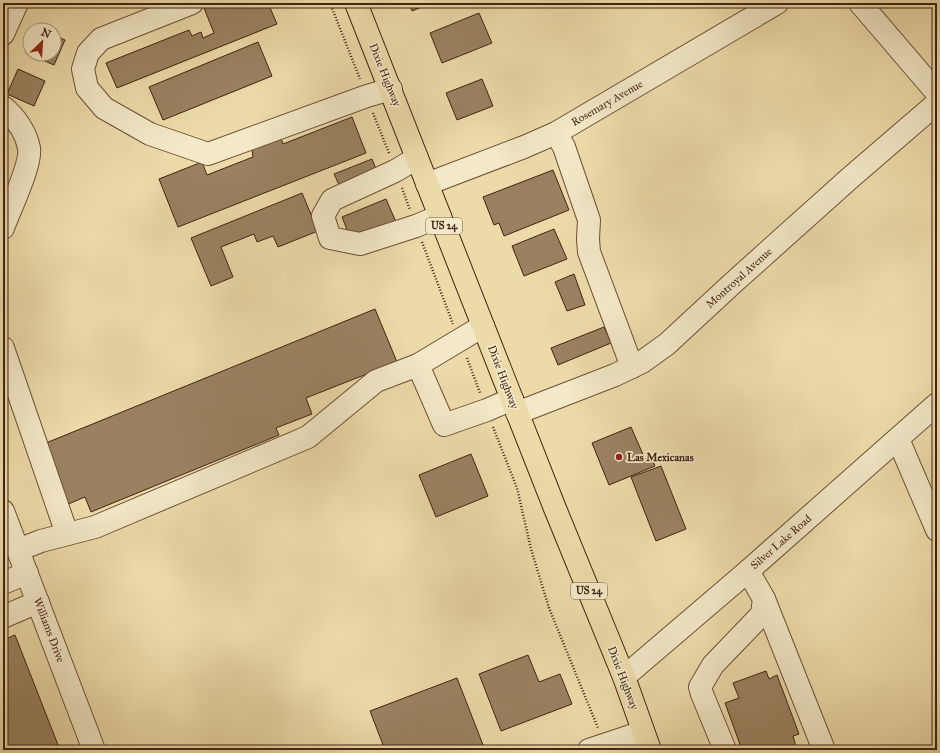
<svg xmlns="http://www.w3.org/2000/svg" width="940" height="753" viewBox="0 0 940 753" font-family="'IM FELL Great Primer',serif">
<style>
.building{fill:#9a8261;stroke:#412212}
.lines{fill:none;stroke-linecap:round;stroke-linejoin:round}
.minor-casing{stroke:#6c5038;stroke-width:24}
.major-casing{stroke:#412212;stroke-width:24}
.path{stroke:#412212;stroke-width:2.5;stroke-dasharray:1 2;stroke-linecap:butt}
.minor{stroke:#f3e8c7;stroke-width:22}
.major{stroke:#ecdba9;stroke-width:22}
.poi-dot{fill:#8f2418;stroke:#f3e8c7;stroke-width:1.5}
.labels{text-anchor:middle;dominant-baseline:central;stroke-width:3.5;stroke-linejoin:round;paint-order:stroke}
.shield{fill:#f3e8c7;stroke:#765d48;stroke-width:1}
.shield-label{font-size:10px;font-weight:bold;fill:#412212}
.street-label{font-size:11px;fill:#412212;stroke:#f3e8c7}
.poi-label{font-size:11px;font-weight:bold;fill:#412212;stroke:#f3e8c7;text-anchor:start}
</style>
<rect width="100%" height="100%" fill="#ecdba9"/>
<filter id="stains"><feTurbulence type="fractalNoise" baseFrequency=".005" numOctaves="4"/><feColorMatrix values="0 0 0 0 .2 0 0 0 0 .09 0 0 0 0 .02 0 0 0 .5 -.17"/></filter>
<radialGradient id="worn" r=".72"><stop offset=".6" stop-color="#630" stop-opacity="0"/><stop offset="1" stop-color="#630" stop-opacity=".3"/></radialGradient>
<g class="building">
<path d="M202,3h66l9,21 -160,64 -11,-25 83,-33 3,6 9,-4 2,6 11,-5z"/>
<path d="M409,3h23l-20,8z"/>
<path d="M479,13l13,30 -50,20 -12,-30z"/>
<path d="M54,35l11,5 -11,25 -28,-12 4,-10v11h24z"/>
<path d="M258,42l14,34 -109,44 -14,-33z"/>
<path d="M18,69l27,12 -11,25 -27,-12z"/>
<path d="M482,79l11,27 -36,14 -11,-27z"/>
<path d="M352,117l14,36 -188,74 -19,-48 43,-17 5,13 46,-18 -1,-8 29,-11 2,6z"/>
<path d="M372,159l6,15 -37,15 -7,-15z"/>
<path d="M553,170l16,40 -65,26 -5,-13 -5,2 -11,-28z"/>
<path d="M302,193l16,38 -40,16 -5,-11 -16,6 -3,-8 -33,13 12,30 -22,9 -20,-48z"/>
<path d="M386,199l10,23 -45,18 -9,-23z"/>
<path d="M554,229l13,30 -43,17 -12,-30z"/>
<path d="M574,274l11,31 -18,6 -12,-29z"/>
<path d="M375,309l22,53 -91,36 6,16 -36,14 3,7 -188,77 -6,-15 -19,8 -25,-60z"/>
<path d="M604,327l7,16 -53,22 -7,-17z"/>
<path d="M631,427l14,32 6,-3 4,10 -46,19 -17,-42z"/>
<path d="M471,454l17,42 -52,21 -17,-42z"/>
<path d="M661,466l25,63 -30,12 -25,-64z"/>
<path d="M15,635l45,115h-57v-110z"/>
<path d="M528,655l11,27 21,-8 12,30 -71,27 -22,-57z"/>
<path d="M766,671l3,8 8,-4 22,59 -6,2 4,14h-55l-17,-47 14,-5 -6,-15z"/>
<path d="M457,678l28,72h-100l-15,-39z"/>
<path d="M504,745l2,5h-14z"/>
</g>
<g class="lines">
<g class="minor-casing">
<g id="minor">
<path d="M192,3l-91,36 -13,14 -5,16 4,19 17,20 46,26 58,20 159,-58 24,-7"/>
<path d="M860,3l77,90"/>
<path d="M3,34l14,-31"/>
<path d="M3,107c12,10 23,25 26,41 3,16 -20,63 -26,80"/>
<path d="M556,133l8,14 25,73 -1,19 1,13 43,115"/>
<path d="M417,158l-22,13 -63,29 -9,16 7,22 30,6 56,-18 24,-10"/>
<path d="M427,184l97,-37 32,-14 221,-130"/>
<path d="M3,348l64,186"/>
<path d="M418,365l26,60 43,-15 25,-11"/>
<path d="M517,413l98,-38 27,-13 25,-18 67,-62 116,-104 87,-75"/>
<path d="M898,439l39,91"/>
<path d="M3,511l91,239"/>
<path d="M18,550l23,-9 54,-14 213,-90 68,-56 42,-16 65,-39"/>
<path d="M3,583l24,-10"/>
<path d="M764,599l60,151"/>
<path d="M3,617l35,-15"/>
<path d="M624,677l124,-106 189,-167"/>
<path d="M589,750l54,-18"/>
<path d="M725,750l-23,-56 -2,-7 13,-22 49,-51 2,-15 -16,-28"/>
</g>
</g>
<g class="major-casing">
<path id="major" d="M356,3l198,503 70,171 26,73"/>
</g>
<g class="path">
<path d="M330,3l30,76"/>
<path d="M373,113l16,40"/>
<path d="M402,188l8,22"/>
<path d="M422,242l31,82"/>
<path d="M467,358l13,35"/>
<path d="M493,427l24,61 14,61 18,59 49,120"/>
</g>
<use href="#minor" class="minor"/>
<use href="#major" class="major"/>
</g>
<circle class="poi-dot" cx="619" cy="457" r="4"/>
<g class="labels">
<g class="shield">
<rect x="426" y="218" width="36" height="16" rx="3"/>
<rect x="571" y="583" width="36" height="16" rx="3"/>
</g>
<g class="shield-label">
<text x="444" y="226">US 24</text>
<text x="589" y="591">US 24</text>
</g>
<g class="street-label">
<text transform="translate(385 75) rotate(68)">Dixie Highway</text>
<text transform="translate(607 103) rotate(-30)">Rosemary Avenue</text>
<text transform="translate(739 278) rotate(-42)">Montroyal Avenue</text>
<text transform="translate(503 377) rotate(69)">Dixie Highway</text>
<text transform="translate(781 542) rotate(-41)">Silver Lake Road</text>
<text transform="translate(49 630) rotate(69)">Williams Drive</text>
<text transform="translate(623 678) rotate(69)">Dixie Highway</text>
</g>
<g class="poi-label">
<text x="627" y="457">Las Mexicanas</text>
</g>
</g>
<rect width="940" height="753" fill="none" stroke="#ecdba9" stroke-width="16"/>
<rect x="4" y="4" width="932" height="745" fill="none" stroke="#412212" stroke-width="2"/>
<rect x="8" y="8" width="924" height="737" fill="none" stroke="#412212"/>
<g transform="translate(42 42) rotate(25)"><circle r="19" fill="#f3e8c7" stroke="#ac997f"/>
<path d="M0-3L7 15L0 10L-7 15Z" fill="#8f2418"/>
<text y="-6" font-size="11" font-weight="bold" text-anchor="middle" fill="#412212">N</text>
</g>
<rect width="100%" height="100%" filter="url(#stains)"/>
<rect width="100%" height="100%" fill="url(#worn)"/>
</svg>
